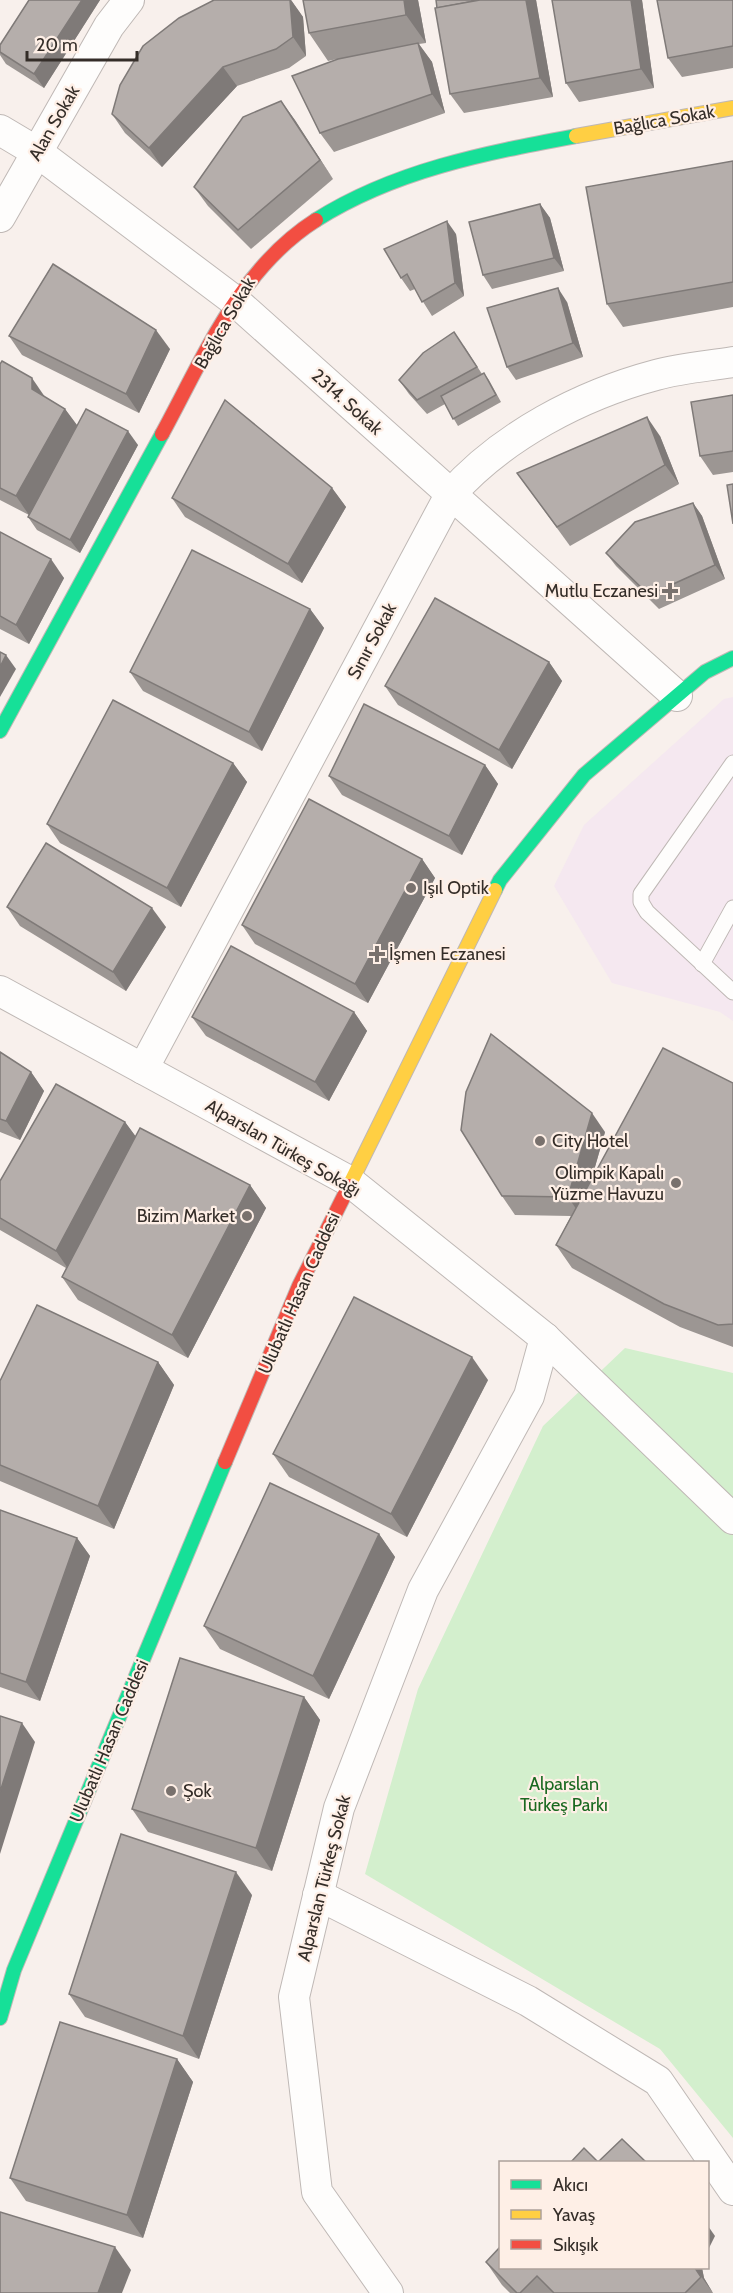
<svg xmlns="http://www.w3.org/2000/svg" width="733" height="2293" viewBox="0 0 733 2293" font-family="Cabin,sans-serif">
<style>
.medical{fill:#f5e8f0}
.green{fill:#d3efcd}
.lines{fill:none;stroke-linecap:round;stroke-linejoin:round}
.lane-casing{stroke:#bfb8b5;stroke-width:17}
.street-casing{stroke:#bfb8b5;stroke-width:32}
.fast-casing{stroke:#bfb8b5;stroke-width:16}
.slow-casing{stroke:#bfb8b5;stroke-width:16}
.jam-casing{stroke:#bfb8b5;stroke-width:16}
.lane{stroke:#fefdfc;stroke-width:15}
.street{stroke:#fefdfc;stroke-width:30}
.fast{stroke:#16e098;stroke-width:14}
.slow{stroke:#ffcf43;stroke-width:14}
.jam{stroke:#f24e42;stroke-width:14}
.wall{fill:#9c9693}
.shaded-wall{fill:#7f7a78}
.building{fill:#b5aeab;stroke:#7f7a78;stroke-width:1.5}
.poi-dot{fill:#79716d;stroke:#feefe6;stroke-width:2}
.labels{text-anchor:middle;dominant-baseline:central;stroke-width:4.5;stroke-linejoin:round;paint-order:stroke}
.street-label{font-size:18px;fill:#342d28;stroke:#feefe6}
.poi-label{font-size:18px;fill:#342d28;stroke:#feefe6;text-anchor:start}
.park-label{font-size:18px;fill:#1a6920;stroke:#feefe6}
</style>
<rect width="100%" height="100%" fill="#f8f0ec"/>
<path class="medical" d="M733,697v324l-13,-9 -108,-29 -58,-97 30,-61 140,-126z"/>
<path class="green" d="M625,1348l108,25v765l-73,-89 -295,-175 53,-185 125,-263z"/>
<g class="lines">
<g class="lane-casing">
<g id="lane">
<path d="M733,763l-92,131v8l6,10 86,80"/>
<path d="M702,964l31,-56"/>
</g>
</g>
<g class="street-casing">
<g id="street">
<path d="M0,130l37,22 198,149 442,395"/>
<path d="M0,217l109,-191 20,-26"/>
<path d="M0,991l349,190 196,157 188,181"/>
<path d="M143,1069l307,-574c52,-59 131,-100 206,-120 25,-7 52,-9 77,-13"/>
<path d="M318,1895l210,106 130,80 75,109"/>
<path d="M388,2293l-71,-101 -23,-195 45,-189 84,-218 106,-194 16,-58"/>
</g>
</g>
<g class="fast-casing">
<g id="fast">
<path d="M316,220c79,-50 170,-67 260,-84"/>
<path d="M0,731l162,-297"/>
<path d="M495,890l5,-10 84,-105 121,-103 28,-14"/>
<path d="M0,2018l14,-48 211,-508"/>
</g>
</g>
<g class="slow-casing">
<g id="slow">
<path d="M576,136l157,-28"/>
<path d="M349,1186l146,-296"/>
</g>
</g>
<g class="jam-casing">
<g id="jam">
<path d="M162,434c42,-77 77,-165 154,-214"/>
<path d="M225,1462l74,-176 50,-100"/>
</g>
</g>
<use href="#lane" class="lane"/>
<use href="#street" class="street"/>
<use href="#fast" class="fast"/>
<use href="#slow" class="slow"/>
<use href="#jam" class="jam"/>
</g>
<g class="wall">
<path d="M29,0h71l-56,88 -38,-24 -6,-9v-10z"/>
<path d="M214,0h77l12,17 3,39 -17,12 -52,18 -75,81 -37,-34 -13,-19z"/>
<path d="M418,0l8,43 -7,1 13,18 13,51 -111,39 -14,-19 17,-74 -9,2 -19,-28z"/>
<path d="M536,0l17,97 -89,16 -14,-19z"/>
<path d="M642,0l12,88 -75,14 -13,-19z"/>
<path d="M733,0v68l-51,9 -14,-19z"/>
<path d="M281,101l52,78 -82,70 -43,-43 -14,-19z"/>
<path d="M733,161v146l-110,20 -16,-23z"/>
<path d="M540,204l10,14 14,53 -72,18 -9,-14z"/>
<path d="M456,234l8,62 -32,20 -17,-27 -5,2 -9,-13z"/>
<path d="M567,302l16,55 -67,23 -9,-13z"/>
<path d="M9,336l161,13 -31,64 -117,-58z"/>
<path d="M464,346l18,28 2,-1 5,7 12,22 -43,24 -13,-22 -18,10 -18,-20 -10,-14z"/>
<path d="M0,364l45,33 20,12 12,16 61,20 -58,108 -43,-23 -9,-13 1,-2 -29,-15z"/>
<path d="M733,395v77l-20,3 -13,-19z"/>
<path d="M660,436l19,48 -109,62 -53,-73z"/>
<path d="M332,488l14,19 -44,76 -117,-66 -13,-19z"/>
<path d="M693,503l9,13 23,63 -66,30 -43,-43 -10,-13z"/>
<path d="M0,532l64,46 -35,66 -29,-15z"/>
<path d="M310,609l14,19 -62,123 -119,-60 -13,-19z"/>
<path d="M549,662l13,19 -50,88 -114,-64 -13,-19z"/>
<path d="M233,763l14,19 -66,125 -121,-64 -13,-19z"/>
<path d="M485,765l13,19 -36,71 -120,-60 -13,-19z"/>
<path d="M422,859l13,19 -67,125 -113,-59 -13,-19z"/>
<path d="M7,907l159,20 -40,64 -106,-65z"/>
<path d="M354,1012l13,19 -38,70 -123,-65 -14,-19z"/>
<path d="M0,1052l31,20 13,19 -24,49 -20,-8z"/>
<path d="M733,1083v264l-53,-20 -108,-59 -16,-23 15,-29 -56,-1 -13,-19 103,-64 -13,45z"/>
<path d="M125,1122l11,15 114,48 16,23 -78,150 -110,-58 -16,-23 4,-9 -66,-38v-49z"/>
<path d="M158,1362l16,23 -60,144 -114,-48v-100z"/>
<path d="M488,1380l-81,157 -118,-60 -16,-23z"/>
<path d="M0,1510l77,28 13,18 -50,145 -40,-14z"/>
<path d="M379,1534l16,23 -66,142 -109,-50 -16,-23z"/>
<path d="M304,1697l16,23 -48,151 -124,-39 -16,-23z"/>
<path d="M252,1895l-53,164 -114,-42 -16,-23z"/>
<path d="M177,2059l16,23 -50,156 -117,-37 -16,-23z"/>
<path d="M486,2262l216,6 2,10 9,15h-203l-8,-8z"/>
</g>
<g class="shaded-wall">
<path d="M82,0h18l-56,88 -10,-14z"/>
<path d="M290,0h1l12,17 3,39 -13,-19z"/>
<path d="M404,0h14l8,43 -20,-28z"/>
<path d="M526,0h10l17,97 -13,-19z"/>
<path d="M631,0h11l12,88 -13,-19z"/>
<path d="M418,43l14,19 13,51 -13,-19z"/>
<path d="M223,67l14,19 -75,81 -13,-19z"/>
<path d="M281,101l14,19 38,59 -13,-19z"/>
<path d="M540,204l10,14 14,53 -10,-13z"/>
<path d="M447,221l9,13 8,62 -9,-13z"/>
<path d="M558,288l9,14 16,55 -10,-14z"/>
<path d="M156,330l14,19 -31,64 -13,-19z"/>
<path d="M32,378l13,19 -13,-8z"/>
<path d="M65,409l14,19 -50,87 -13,-19z"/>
<path d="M647,417l13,19 19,48 -14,-19z"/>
<path d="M128,431l10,14 -58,108 -10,-13z"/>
<path d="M332,488l14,19 -44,76 -14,-19z"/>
<path d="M693,503l9,13 23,63 -10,-14z"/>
<path d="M51,559l13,19 -35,66 -13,-19z"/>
<path d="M310,609l14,19 -62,123 -13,-19z"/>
<path d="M6,655l10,14 -16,28v-30z"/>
<path d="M549,662l13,19 -50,88 -13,-19z"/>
<path d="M233,763l14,19 -66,125 -14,-19z"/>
<path d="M485,765l13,19 -36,71 -13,-19z"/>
<path d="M422,859l13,19 -67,125 -13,-19z"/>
<path d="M152,908l14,19 -40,64 -13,-19z"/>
<path d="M354,1012l13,19 -38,70 -14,-19z"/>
<path d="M31,1072l13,19 -24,49 -14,-19z"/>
<path d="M592,1113l13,19 -24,84 -13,-19z"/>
<path d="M125,1122l14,19 -70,129 -13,-19z"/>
<path d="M250,1185l16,23 -78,150 -16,-23z"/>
<path d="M472,1357l16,23 -81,157 -16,-23z"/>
<path d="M158,1362l16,23 -60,144 -16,-23z"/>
<path d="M379,1534l16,23 -66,142 -16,-23z"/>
<path d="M77,1538l13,18 -50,145 -14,-19z"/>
<path d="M304,1697l16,23 -48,151 -16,-23z"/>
<path d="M22,1723l13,19 -35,112v-62z"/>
<path d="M236,1872l16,23 -53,164 -16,-23z"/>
<path d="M177,2059l16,23 -50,156 -16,-23z"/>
<path d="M708,2226l7,10 -7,14z"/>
<path d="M115,2247l16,23 -9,23h-24z"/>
<path d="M695,2268h7l2,10 9,15z"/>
</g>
<g class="building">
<path d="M29,0h53l-48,74 -34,-22v-7z"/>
<path d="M214,0h76l3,37 -17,12 -53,18 -74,81 -37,-34 8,-29 23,-39 36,-28z"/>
<path d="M303,0h101l2,15 -97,18z"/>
<path d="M436,0h44l-43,8z"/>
<path d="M480,0h46l14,78 -90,16 -15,-86z"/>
<path d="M552,0h79l10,69 -75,14z"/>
<path d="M657,0h76v46l-65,12z"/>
<path d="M418,43l14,51 -112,39 -28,-57 46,-17z"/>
<path d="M281,101l39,59 -82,70 -44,-43 49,-70z"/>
<path d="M733,161v121l-126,22 -21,-117z"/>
<path d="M540,204l14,54 -71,17 -14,-53z"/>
<path d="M447,221l8,62 -33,19 -15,-28 -6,4 -17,-29z"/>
<path d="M53,264l103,66 -30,64 -117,-58z"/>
<path d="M558,288l15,55 -66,24 -20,-59z"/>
<path d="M454,332l23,35 -60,33 -18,-20 24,-27z"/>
<path d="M2,361l30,17v11l33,20 -49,87 -16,-8v-124z"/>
<path d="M484,373l12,22 -43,24 -12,-23z"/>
<path d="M733,395v56l-33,5 -9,-54z"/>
<path d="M225,400l107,88 -44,76 -116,-66z"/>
<path d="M86,409l42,22 -58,109 -42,-23z"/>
<path d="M647,417l18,48 -108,62 -40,-54z"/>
<path d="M733,484v40l-6,-39z"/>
<path d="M693,503l22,62 -66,30 -43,-42 29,-31z"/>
<path d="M0,532l51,27 -35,66 -16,-9z"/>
<path d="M192,550l118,59 -61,123 -119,-60z"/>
<path d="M435,598l114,64 -50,88 -114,-64z"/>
<path d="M0,652l6,3 -6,12z"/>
<path d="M113,700l120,63 -66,125 -120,-64z"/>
<path d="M364,704l121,61 -36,71 -120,-60z"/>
<path d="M309,799l113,60 -67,125 -113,-59z"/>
<path d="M46,843l106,65 -39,64 -106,-65z"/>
<path d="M231,946l123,66 -39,70 -123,-65z"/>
<path d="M491,1034l101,79 -24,84 -66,-1 -41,-66 5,-38z"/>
<path d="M663,1048l70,35v241l-15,1 -54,-21 -108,-59z"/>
<path d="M0,1052l31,20 -25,49 -6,-2z"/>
<path d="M56,1084l69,38 -69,129 -56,-33v-37z"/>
<path d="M140,1128l110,57 -78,150 -110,-58z"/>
<path d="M354,1297l118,60 -81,157 -118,-60z"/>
<path d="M37,1305l121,57 -60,144 -98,-41v-84z"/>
<path d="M270,1483l109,51 -66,142 -109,-50z"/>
<path d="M0,1510l77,28 -51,144 -26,-9z"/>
<path d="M180,1658l124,39 -48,151 -124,-39z"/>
<path d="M0,1716l22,7 -22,69z"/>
<path d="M121,1834l115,38 -53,164 -114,-42z"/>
<path d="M60,2022l117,37 -50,156 -117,-37z"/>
<path d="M622,2139l25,24h-77l14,-15 14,14z"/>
<path d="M0,2212l115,35 -17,46h-98z"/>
<path d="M501,2246v22h194l6,9 -16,16h-131l-17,-17 -17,17h-3l-31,-31z"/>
</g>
<g class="poi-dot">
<path d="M667 582h6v6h6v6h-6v6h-6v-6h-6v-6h6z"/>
<circle cx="411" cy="888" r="6"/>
<path d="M374 945h6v6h6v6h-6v6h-6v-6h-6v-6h6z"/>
<circle cx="540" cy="1141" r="6"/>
<circle cx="676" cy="1183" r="6"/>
<circle cx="247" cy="1216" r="6"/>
<circle cx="171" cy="1791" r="6"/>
</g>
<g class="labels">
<g class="street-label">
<text transform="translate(664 120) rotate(-10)">Bağlıca Sokak</text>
<text transform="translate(54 123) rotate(-60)">Alan Sokak</text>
<text transform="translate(225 323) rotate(-60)">Bağlıca Sokak</text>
<text transform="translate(347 402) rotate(42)">2314. Sokak</text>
<text transform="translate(372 641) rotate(-62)">Sınır Sokak</text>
<text transform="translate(283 1148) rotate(30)">Alparslan Türkeş Sokağı</text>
<text transform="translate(299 1293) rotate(-66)">Ulubatlı Hasan Caddesi</text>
<text transform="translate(109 1741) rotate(-67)">Ulubatlı Hasan Caddesi</text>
<text transform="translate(324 1878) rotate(-76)">Alparslan Türkeş Sokak</text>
</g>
<g class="poi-label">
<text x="658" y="591" text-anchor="end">Mutlu Eczanesi</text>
<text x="423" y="888">Işıl Optik</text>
<text x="389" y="954">İşmen Eczanesi</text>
<text x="552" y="1141">City Hotel</text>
<text x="664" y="1173" text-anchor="end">Olimpik Kapalı<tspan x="664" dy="21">Yüzme Havuzu</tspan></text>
<text x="235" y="1216" text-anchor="end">Bizim Market</text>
<text x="183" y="1791">Şok</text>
</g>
<g class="park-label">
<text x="564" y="1784">Alparslan<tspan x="564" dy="21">Türkeş Parkı</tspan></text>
</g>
</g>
<rect x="499" y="2161" width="210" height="108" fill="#feefe6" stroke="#ada19a" stroke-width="1.5"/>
<rect x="511" y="2180" width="30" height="9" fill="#16e098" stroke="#ada19a" stroke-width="1.5"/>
<text x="553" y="2191" font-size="18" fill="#342d28">Akıcı</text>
<rect x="511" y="2210" width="30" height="9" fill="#ffcf43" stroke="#ada19a" stroke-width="1.5"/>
<text x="553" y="2221" font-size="18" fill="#342d28">Yavaş</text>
<rect x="511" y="2240" width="30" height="9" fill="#f24e42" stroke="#ada19a" stroke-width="1.5"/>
<text x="553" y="2251" font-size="18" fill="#342d28">Sıkışık</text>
<path d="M27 51v9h110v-9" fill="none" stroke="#342d28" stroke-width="3"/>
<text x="36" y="51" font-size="18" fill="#342d28" stroke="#feefe6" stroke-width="4.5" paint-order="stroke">20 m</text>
</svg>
